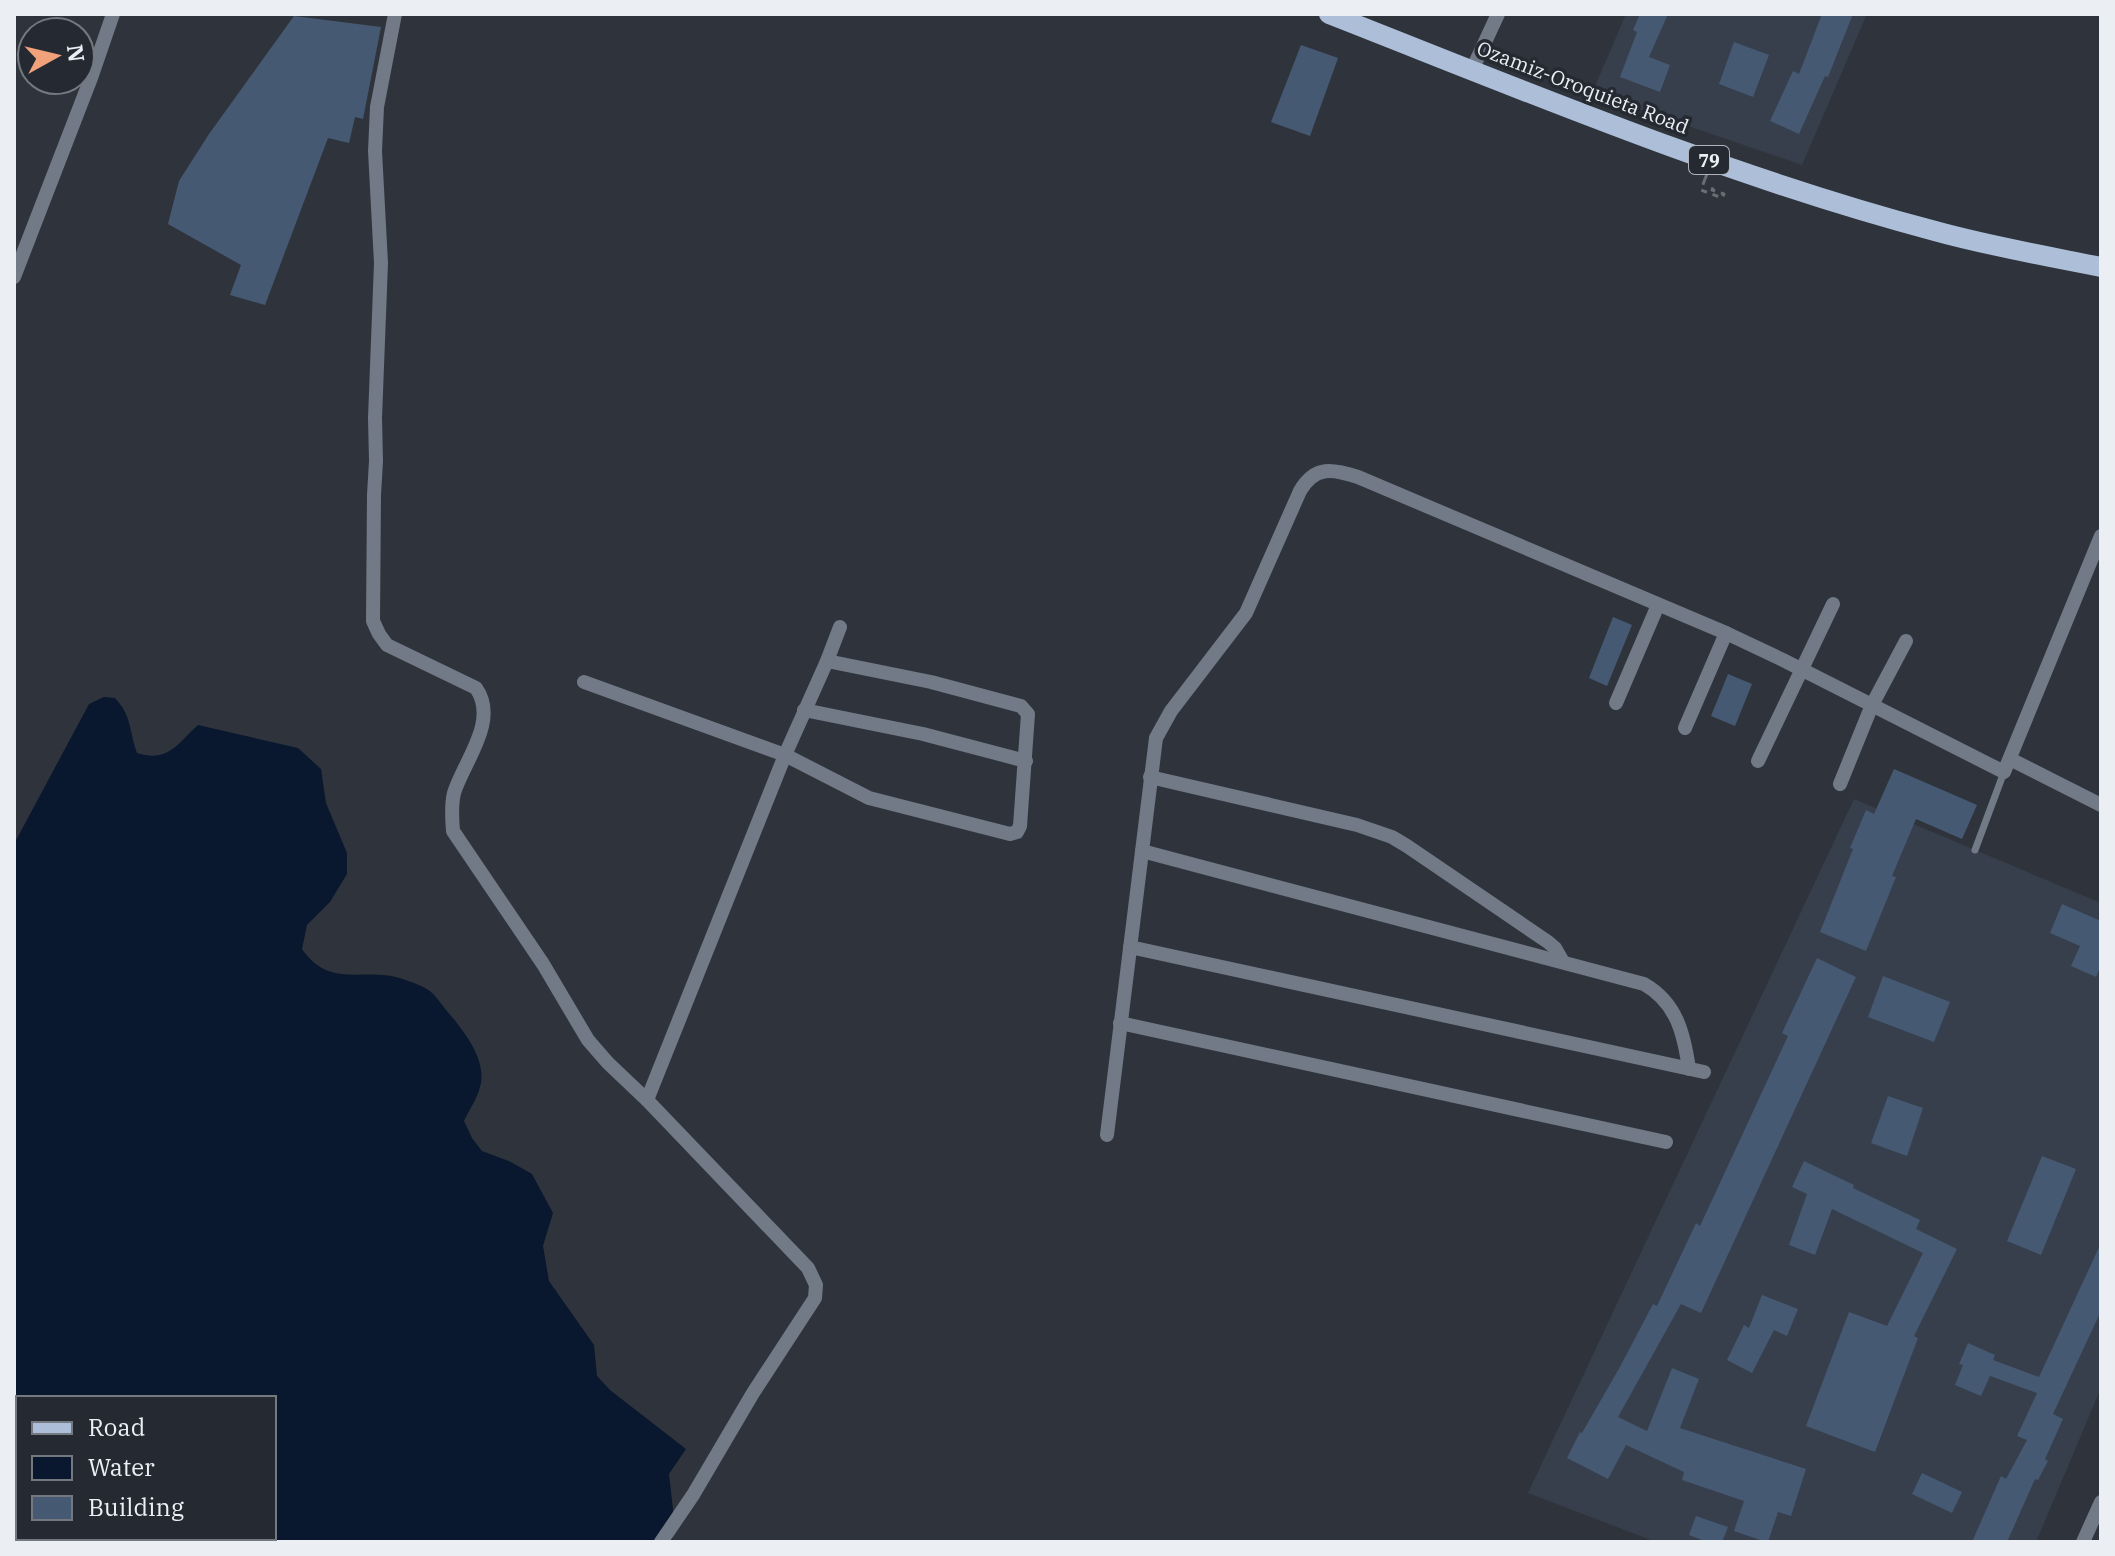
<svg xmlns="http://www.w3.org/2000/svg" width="2115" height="1556" viewBox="0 0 2115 1556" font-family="'IBM Plex Serif',serif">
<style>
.built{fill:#363f4b}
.water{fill:#09182e;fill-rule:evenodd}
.building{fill:#465973}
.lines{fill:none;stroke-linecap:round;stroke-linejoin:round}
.path{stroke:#696e75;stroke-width:3;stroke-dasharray:6 6;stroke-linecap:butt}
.lane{stroke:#717a86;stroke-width:7}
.street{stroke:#717a86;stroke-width:14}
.primary{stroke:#adbfd8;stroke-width:20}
.path-bridge{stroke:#696e75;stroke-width:3;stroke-dasharray:6 6;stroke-linecap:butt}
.labels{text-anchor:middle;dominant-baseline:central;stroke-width:7;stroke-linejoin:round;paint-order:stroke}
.shield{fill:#252a32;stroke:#b0b4ba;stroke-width:2}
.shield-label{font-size:18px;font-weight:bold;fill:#ebeff4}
.street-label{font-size:20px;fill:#ebeff4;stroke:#252a32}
</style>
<rect width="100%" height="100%" fill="#2f343c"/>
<g class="built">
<path d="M1626,14h241l-65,151 -210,-72z"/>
<path d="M1854,799l247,104v485l-65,154h-380l-128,-49z"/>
</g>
<path class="water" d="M104,697l11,1c17,18 14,33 22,55 31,10 40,-9 61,-28l100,23 23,21 5,34 21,50v21l-17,28 -23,23 -5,24c28,41 63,17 101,30 8,3 21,7 28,13 6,5 11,13 16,19 16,19 41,49 33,76 -3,12 -11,23 -16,34l8,17 10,13 29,11 21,12 21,39 -10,33 6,35 45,64 3,31 13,14 76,59 -17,25 4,35 -1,33h-658v-698l75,-140zM18,1398h256v140h-256z"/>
<g class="building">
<path d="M1640,14h28l-19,43 21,8 -10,27 -40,-15 17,-45 -4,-2z"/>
<path d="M1822,14h31l-25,63 -3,-1 -26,58 -29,-13 23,-50 6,3z"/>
<path d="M294,16l87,11 -18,92 -8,-2 -6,26 -21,-5 -63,167 -35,-10 11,-30 -73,-41 11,-43 30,-47z"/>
<path d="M1734,42l35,13 -16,42 -34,-13z"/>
<path d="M1301,45l37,13 -28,78 -39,-14z"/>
<path d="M1613,617l19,8 -25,61 -18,-8z"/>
<path d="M1728,674l24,10 -17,42 -24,-10z"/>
<path d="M1894,769l83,36 -15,34 -46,-20 -24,57 4,1 -30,74 -46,-19 33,-83 -3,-1 16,-38 8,4z"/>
<path d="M2062,904l39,17v44l-5,12 -25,-11 9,-20 -30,-13z"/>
<path d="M1817,958l39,19 -155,336 -20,-9 -63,113 29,14 25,-63 27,11 -19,49 126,41 -15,47 -13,-4 -10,30h-2l-32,-11 10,-30 -62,-21 2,-8 -58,-27 -18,34 -41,-21 13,-26 2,1 39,-68 32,-61 4,2 39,-83 4,3 88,-190 -6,-3z"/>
<path d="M1883,976l67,26 -16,40 -66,-25z"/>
<path d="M1888,1096l35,12 -16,48 -36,-13z"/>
<path d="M2042,1156l34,13 -35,86 -34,-14z"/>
<path d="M1804,1161l50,24 -1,3 67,32 -4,9 41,20 -43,87 4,2 -43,114 -69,-26 43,-114 38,14 36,-73 -91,-44 -17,46 -26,-10 18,-51 -15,-7z"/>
<path d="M2101,1243v68l-48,103 10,5 -18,40 3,2 -10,19 -3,-1 -28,63h-35l29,-66 5,3 21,-39 -10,-4 20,-43 -47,-17 -9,20 -26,-11 8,-20 -4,-1 9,-21 27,12 -2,5 46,17z"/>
<path d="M1762,1295l36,14 -11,27 -13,-6 -22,43 -25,-13 17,-35 5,3z"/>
<path d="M1922,1473l40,19 -10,21 -40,-19z"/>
<path d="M1696,1516l32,11 -6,15h-15l-18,-7z"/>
</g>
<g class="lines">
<path class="path" d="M1705,179l-4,11 21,8 2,-4 -12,-4 3,-8"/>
<path class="lane" d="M1975,850l29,-78"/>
<g class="street">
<path d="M395,14l-18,93 -2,44 6,112 -6,155 1,43 -2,34 -1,126 6,13 8,11 89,43c23,33 -12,73 -22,105 -3,12 -2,26 -1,38l90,133 45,76 20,23 39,37 161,168 8,17 -1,13 -62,95 -60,102 -32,47"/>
<path d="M1472,70l26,-56"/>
<path d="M14,277l77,-199 22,-64"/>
<path d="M584,682l201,73 84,43 141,36 7,-2 3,-6 8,-112 -7,-8 -90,-24 -104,-21"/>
<path d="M1616,703l42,-98"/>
<path d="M804,710l119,24 103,27"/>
<path d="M1685,728l41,-95 57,27 221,112 97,-236"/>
<path d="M2010,759l91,46"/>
<path d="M1758,761l75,-157"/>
<path d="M1150,777l207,48 35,12 15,9 141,96 7,6 8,14"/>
<path d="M1840,784l32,-79 34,-64"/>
<path d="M1142,851l502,133c33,19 40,50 45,85"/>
<path d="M1130,947l574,125"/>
<path d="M1120,1023l546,119"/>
<path d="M647,1100l138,-345 42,-94 13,-34"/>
<path d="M1107,1135l49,-397 15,-27 75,-98 54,-122c15,-26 33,-22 58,-14l368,156"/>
<path d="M2083,1542l18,-40"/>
</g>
<path class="primary" d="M1329,14c199,78 398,162 606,217 54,15 111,25 166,36"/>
<path class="path-bridge" d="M1705,179l12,-30"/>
</g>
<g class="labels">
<rect class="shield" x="1689" y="146" width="40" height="28" rx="6"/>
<g class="shield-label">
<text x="1709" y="160">79</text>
</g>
<g class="street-label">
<text transform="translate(1583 87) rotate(21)">Ozamiz-Oroquieta Road</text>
</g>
</g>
<rect width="2115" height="1556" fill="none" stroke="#ebeff4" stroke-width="32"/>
<rect x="16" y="1396" width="260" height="144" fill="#252a32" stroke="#747980" stroke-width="2"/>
<rect x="32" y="1422" width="40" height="12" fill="#adbfd8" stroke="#747980" stroke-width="2"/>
<text x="88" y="1436" font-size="24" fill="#ebeff4">Road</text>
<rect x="32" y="1456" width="40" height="24" fill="#09182e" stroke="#747980" stroke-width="2"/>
<text x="88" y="1476" font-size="24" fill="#ebeff4">Water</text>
<rect x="32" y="1496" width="40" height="24" fill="#465973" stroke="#747980" stroke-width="2"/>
<text x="88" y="1516" font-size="24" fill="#ebeff4">Building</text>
<g transform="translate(56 56) rotate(82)"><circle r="38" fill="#252a32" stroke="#747980" stroke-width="2"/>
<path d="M0-6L14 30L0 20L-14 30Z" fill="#f1a27b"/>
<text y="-12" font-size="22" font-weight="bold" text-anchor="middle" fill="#ebeff4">N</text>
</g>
</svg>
